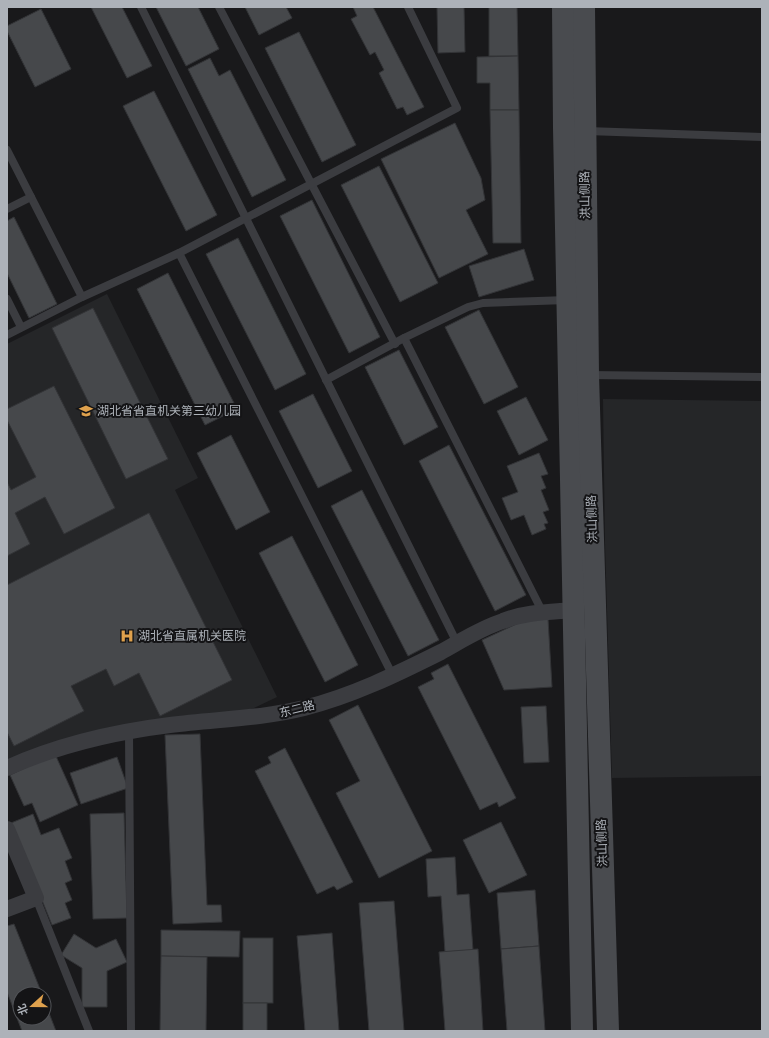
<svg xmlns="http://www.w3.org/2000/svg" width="769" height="1038" viewBox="0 0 769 1038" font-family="Roboto,'Noto Sans SC',sans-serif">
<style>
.built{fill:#252628}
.building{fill:#46484b;stroke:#333437}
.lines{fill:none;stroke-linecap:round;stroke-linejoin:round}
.service{stroke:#3b3c40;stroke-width:8}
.minor{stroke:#3b3c40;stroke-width:16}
.secondary{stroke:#494b4f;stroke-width:22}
.labels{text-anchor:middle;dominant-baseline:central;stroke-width:4;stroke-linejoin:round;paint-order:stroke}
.street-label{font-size:12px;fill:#adb2b9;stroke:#141416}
.poi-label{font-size:12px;fill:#adb2b9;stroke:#141416;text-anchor:start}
</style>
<rect width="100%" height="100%" fill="#19191b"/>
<g class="built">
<path d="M107,294l91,184 -23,12 102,207 -23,11 -12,3 -235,49v-416z"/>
<path d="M603,399l159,2v375l-150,2 -7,-235z"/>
</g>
<g class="building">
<path d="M91,7h31l30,59 -25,12z"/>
<path d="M156,7h42l21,42 -33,17z"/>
<path d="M245,7h41l6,11 -33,17z"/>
<path d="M353,7h20l51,100 -17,8 -4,-8 -6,2 -18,-36 5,-3 -9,-18 -5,3 -19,-36 6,-3z"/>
<path d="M437,7h27l1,45 -27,1z"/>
<path d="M489,7h28l1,49h-29z"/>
<path d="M41,9l30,60 -36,18 -28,-56v-5z"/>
<path d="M299,32l57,113 -34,17 -57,-114z"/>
<path d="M518,56l1,54h-29v-27h-13v-26z"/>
<path d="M210,58l9,18 11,-6 56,110 -34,17 -64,-128z"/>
<path d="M154,91l63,124 -31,16 -63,-125z"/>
<path d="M490,110h29l2,133h-28z"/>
<path d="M455,123l26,55 4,22 -19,10 22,44 -49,24 -58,-119z"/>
<path d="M379,166l59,117 -38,19 -59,-117z"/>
<path d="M312,200l68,137 -31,16 -69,-137z"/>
<path d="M14,217l43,87 -28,14 -22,-45v-52z"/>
<path d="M238,238l68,136 -31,16 -69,-136z"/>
<path d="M524,249l10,31 -55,17 -10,-31z"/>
<path d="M168,273l69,136 -32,16 -68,-136z"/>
<path d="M93,308l75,151 -42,20 -74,-151z"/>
<path d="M479,310l39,77 -34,17 -39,-77z"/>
<path d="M399,350l39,77 -34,18 -39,-78z"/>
<path d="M54,386l61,122 -51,26 -19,-37 -30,16 15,31 -23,12v-74l4,8 25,-13 -29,-57v-11z"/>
<path d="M313,394l39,77 -34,17 -39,-77z"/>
<path d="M526,397l22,43 -29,15 -22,-44z"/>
<path d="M231,435l39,77 -34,18 -39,-77z"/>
<path d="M449,445l77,150 -31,16 -76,-150z"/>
<path d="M539,453l9,21 -7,2 5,12 -5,2 8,20 -6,2 5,11 -4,1 2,5 -14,6 -8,-20 -13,5 -9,-22 16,-6 -11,-26z"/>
<path d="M362,490l77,150 -31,16 -77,-150z"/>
<path d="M149,513l83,167 -72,36 -21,-43 -25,13 -8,-17 -35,17 13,25 -70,35 -7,-14v-147z"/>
<path d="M292,536l66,129 -33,17 -66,-129z"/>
<path d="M548,619l4,68 -48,3 -22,-50 43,-20z"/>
<path d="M448,664l68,134 -17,9 -2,-5 -17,8 -62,-123 16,-8 -3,-6z"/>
<path d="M358,705l74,146 -53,27 -43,-85 24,-12 -31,-61z"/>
<path d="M546,706l3,56 -25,1 -3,-56z"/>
<path d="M200,734l7,171h14l1,17 -49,2 -8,-189z"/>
<path d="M285,748l68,134 -16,8 -3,-4 -17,8 -62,-123 16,-8 -3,-6z"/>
<path d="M55,754l23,51 -38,17 -8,-19 -8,3 -14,-31z"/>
<path d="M117,757l11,31 -47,16 -11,-31z"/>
<path d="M124,813l3,105 -34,1 -3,-105z"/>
<path d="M33,814l8,21 18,-7 13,30 -7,3 7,19 -7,3 7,17 -7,3 6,15 -19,7 -41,-102z"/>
<path d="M501,822l26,53 -38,18 -26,-53z"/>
<path d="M455,857l2,38 12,-1 4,56 -28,2 -4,-56 -13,1 -2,-38z"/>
<path d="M535,890l4,56 -38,3 -4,-56z"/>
<path d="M394,901l10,130h-35l-10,-128z"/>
<path d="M14,924l28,70h-22v24h24v-18l12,31h-34l-15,-39v-66z"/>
<path d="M161,930l79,1 -1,26 -78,-1z"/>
<path d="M332,933l7,98h-34l-8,-95z"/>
<path d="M74,934l22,14 20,-9 11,23 -20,9v36h-25v-39l-21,-13z"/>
<rect x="243" y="938" width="30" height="65"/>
<path d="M539,946l6,85h-38l-6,-82z"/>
<path d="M478,949l5,82h-38l-6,-79z"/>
<path d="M161,956l46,1 -1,74h-46z"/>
<rect x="243" y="1003" width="24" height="28"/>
</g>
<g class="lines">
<g class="service">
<path d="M141,7l316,636"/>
<path d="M219,7l176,337"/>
<path d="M587,131l175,6"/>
<path d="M7,150l75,147"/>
<path d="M7,209l24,-12"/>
<path d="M179,253l214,423"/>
<path d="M7,299l14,28"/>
<path d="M7,335l75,-38 97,-44 278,-145 -49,-101"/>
<path d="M404,338l139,275"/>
<path d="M588,375l174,2"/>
<path d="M326,380l78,-42 64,-31 15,-4 84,-3"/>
<path d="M129,731l2,300"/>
<path d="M36,898l53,133"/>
</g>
<g class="minor">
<path d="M7,768c51,-23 107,-36 163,-43 45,-6 90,-6 134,-17 48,-12 93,-34 137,-56 20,-11 40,-24 62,-31 22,-9 48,-9 71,-11"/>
<path d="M7,829l29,69 -29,11"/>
</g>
<g class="secondary">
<path d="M563,7l1,121 18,903"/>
<path d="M584,7l4,368 20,656"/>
</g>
</g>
<defs>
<g id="school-bare" transform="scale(1.08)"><path d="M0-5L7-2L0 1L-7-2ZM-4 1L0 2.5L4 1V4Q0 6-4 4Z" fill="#dfa14d" stroke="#141416" stroke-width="2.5" paint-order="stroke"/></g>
<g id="hospital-bare" transform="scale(1.08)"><path d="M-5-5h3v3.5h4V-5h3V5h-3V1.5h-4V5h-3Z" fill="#dfa14d" stroke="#141416" stroke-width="2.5" paint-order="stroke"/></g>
</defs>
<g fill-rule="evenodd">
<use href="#school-bare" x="86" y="411"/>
<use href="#hospital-bare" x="127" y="636"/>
</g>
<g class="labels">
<g class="street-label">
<text transform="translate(585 195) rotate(-91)">洪山侧路</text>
<text transform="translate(592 519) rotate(-92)">洪山侧路</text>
<text transform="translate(297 709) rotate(-14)">东二路</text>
<text transform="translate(602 843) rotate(-92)">洪山侧路</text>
</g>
<g class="poi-label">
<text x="97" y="411">湖北省省直机关第三幼儿园</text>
<text x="138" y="636">湖北省直属机关医院</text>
</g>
</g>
<rect width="769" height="1038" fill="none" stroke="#adb2b9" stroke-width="16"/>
<g transform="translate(32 1006) rotate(249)"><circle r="19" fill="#141416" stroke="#515357"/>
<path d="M0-3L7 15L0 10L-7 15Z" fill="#dfa14d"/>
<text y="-6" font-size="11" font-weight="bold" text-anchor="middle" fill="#adb2b9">北</text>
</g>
</svg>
